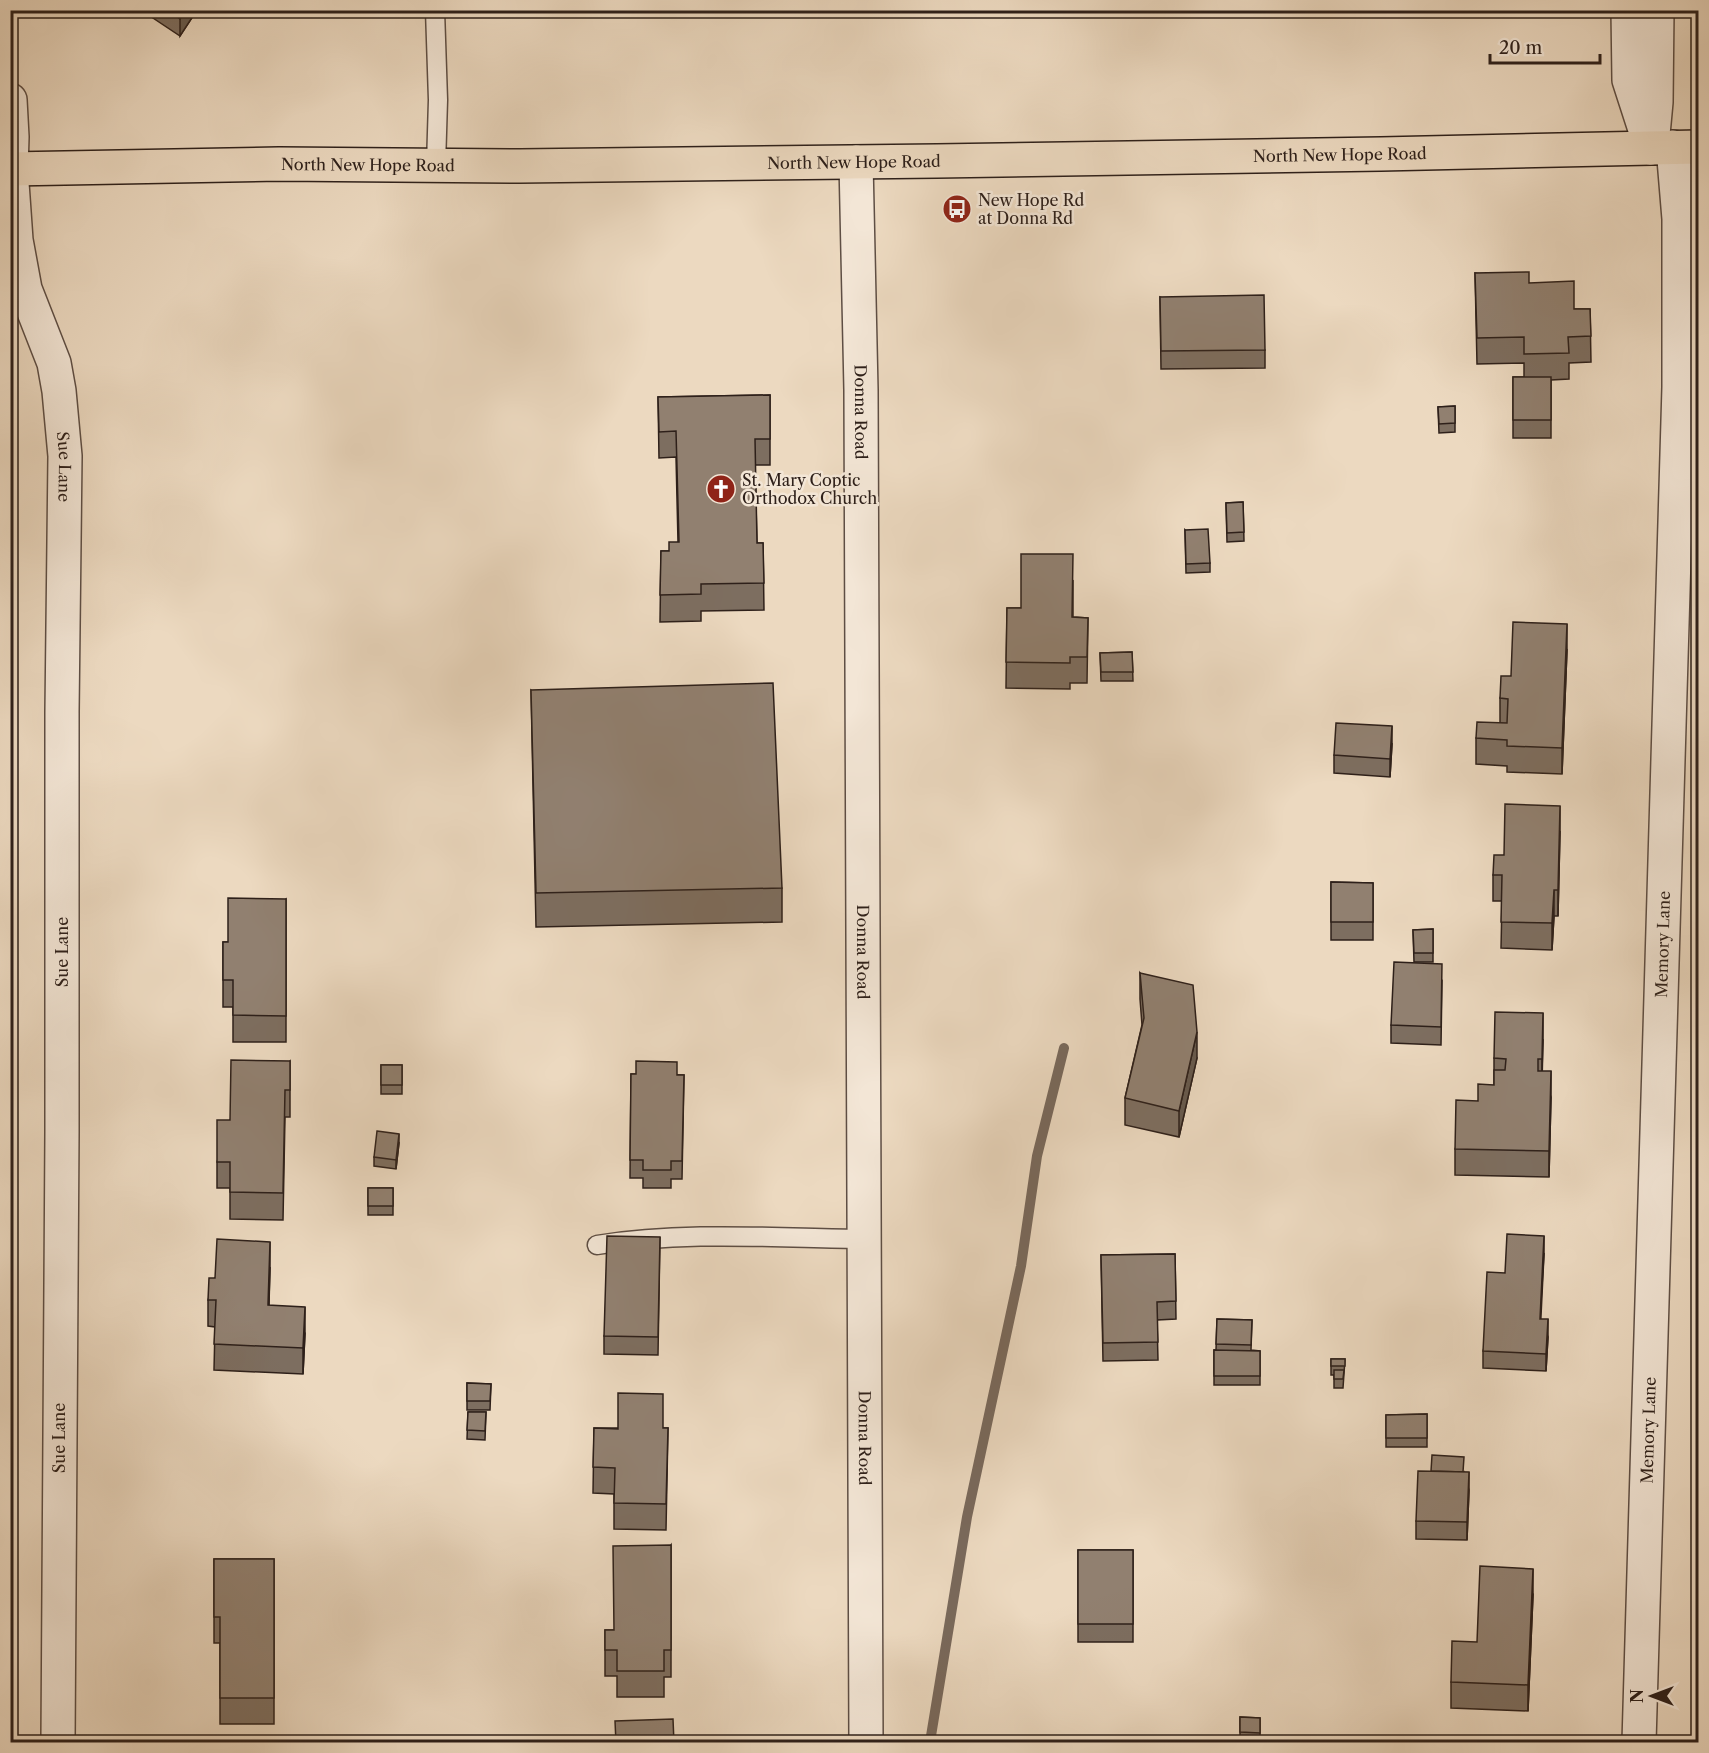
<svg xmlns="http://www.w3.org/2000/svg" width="1709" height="1753" viewBox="0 0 1709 1753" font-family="'Libre Caslon Text',serif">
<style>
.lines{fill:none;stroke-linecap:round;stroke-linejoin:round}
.stream{stroke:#79695c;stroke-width:10}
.lane-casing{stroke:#5e4e44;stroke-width:21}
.street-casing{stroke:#5e4e44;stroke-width:36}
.primary-casing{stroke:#2e201a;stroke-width:36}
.lane{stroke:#f3e6d6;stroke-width:18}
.street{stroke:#f3e6d6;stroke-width:33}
.primary{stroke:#ecd9c0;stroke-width:33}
.wall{fill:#7d6e60;stroke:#2e201a;stroke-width:1.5}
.shaded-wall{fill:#665a4e;stroke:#2e201a;stroke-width:1.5}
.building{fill:#918070;stroke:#2e201a;stroke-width:1.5}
.labels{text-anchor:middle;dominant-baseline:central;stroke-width:5;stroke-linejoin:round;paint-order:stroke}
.street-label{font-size:16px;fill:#2e201a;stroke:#f3e6d6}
.poi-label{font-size:16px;fill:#2e201a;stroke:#f3e6d6;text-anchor:start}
</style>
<rect width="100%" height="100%" fill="#ecd9c0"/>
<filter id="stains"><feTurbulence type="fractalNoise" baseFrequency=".00333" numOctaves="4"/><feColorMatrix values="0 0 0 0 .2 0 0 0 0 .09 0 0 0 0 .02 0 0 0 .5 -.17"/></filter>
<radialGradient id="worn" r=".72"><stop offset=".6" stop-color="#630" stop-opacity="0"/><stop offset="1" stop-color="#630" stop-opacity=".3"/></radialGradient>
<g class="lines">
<path class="stream" d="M930,1742l37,-225 54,-251 16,-110 27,-108"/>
<g class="lane-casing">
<g id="lane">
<path d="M435,10l3,90 -2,65"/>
<path d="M597,1245c88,-14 178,-7 267,-6"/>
</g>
</g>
<g class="street-casing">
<g id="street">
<path d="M1628,10l1,70 22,68"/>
<path id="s1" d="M10,100l2,37 -1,32 5,71 9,49 29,74 5,28 6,65 -3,256v420l-4,610"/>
<path d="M1653,134l3,-32 1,-92"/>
<path id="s2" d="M856,162l5,228 5,1352"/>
<path id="s3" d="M1639,1742l40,-1355v-168l-6,-72"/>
</g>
</g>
<g class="primary-casing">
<g id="primary">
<path id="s4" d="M10,169l269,-5 241,2 417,-5 444,-7 317,-7"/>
</g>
</g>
<use href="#lane" class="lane"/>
<use href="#street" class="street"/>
<use href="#primary" class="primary"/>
</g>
<g class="wall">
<path d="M141,10h56l-17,26z"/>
<path d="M1475,273l54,10 45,26h16l1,53 -22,1v16l-18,1v58h-38v-61h11v-14l-47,1z"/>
<path d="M1160,297l105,53v18l-104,1z"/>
<path d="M770,395v70h-15l2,78h6l1,67 -63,1v10l-41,1 1,-71h8l9,-9 -2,-85 -17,1 -1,-61z"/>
<path d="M1455,406v26l-16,1 -1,-26z"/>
<path d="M1243,502l1,39 -17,1 -1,-39z"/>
<path d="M1185,530l25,33v9l-24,1z"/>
<path d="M1073,581v36l15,1 -1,65h-17v6l-64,-1 1,-80h14z"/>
<path d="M1567,650l-5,124 -55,-2v-6l-31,-2v-26l24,-15v-25l11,-22z"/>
<path d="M1132,652l1,29h-32l-1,-28z"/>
<path d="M531,690l251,198v34l-246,5z"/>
<path d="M1392,744l-2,33 -56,-4v-18z"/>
<path d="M1560,832l-2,84h-4l-2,34 -51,-2 1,-47h-9v-26l11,-20z"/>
<path d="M1331,882l42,1v57h-42z"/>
<path d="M286,899v143h-53v-35h-10v-65h5z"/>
<path d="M1433,929v33h-19l-1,-32z"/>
<path d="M1140,973l57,85 -18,79 -54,-12v-27l17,-73 -2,-26z"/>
<path d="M1442,981l-1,64 -50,-2v-18z"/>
<path d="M1543,1040l-1,31 9,26 -2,80 -94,-2v-26l23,-48 16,-16v-27z"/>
<path d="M290,1061v56h-5l-2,103 -53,-1v-31h-13v-26l13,-42z"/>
<rect x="381" y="1065" width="21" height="29"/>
<path d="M631,1074l53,1 -2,104h-11v9h-28v-10h-13z"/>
<path d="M399,1143l-3,26 -22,-3v-9z"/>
<rect x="368" y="1188" width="25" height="27"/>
<path d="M660,1237l-2,118 -54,-1v-18z"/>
<path d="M1175,1254l1,65 -19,1 1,40 -55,1 -2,-106z"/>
<path d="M1544,1254l-4,65 8,18 -2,34 -63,-3v-17l22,-78z"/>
<path d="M270,1268l-1,37 36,28 -2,41 -89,-4 1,-43 -7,-1v-26l7,-22z"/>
<path d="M1217,1319l35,1 -1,30 9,1v34h-46v-35h2z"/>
<path d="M1331,1359h14l-2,29h-9v-13h-3z"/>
<path d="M467,1383l24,1 -1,26h-23z"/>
<path d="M468,1412h18l-1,28 -18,-1z"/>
<path d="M1427,1414v33h-41v-32z"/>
<path d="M594,1428h74l-2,102 -52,-1v-35l-21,-1z"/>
<path d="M1464,1472l5,18 -2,50 -51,-1v-18z"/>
<path d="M671,1545v132h-7v20h-47v-21h-12v-46h9z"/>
<rect x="1078" y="1550" width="55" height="92"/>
<path d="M214,1559h60v165h-54v-81h-6z"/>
<path d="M1533,1595l-5,116 -77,-3v-26z"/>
<path d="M1240,1717l20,1v24l-20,-1z"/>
</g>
<g class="shaded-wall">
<path d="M185,10h12l-17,26v-17z"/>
<path d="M1567,624v26l-5,124v-26z"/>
<path d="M1392,726v18l-2,33v-18z"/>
<path d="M1560,806v26l-2,84v-26z"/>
<path d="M1554,890v26l-2,34v-27z"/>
<path d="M1543,1013v27l-1,45v-26z"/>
<path d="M1197,1032v26l-18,79v-26z"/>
<path d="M1551,1071v26l-2,80v-26z"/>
<path d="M399,1134v9l-3,26v-9z"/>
<path d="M1544,1236v18l-4,83v-18z"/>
<path d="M270,1242v26l-2,63v-26z"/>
<path d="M305,1307v26l-2,41v-26z"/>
<path d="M1548,1319v18l-2,34v-17z"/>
<path d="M1469,1472v18l-2,50v-18z"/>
<path d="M1533,1569v26l-5,116v-26z"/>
</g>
<g class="building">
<path d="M168,10h17l-5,9z"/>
<path d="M1529,272v11l45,-2v28h16l1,27 -23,1 1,16 -45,1v-17l-47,1 -2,-65z"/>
<path d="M1264,295l1,55 -104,1 -1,-54z"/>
<rect x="1513" y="377" width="38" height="43"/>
<path d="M770,395v44h-15l2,104h6l1,40 -63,1v10l-41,1 1,-44h8v-9h10l-3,-111 -17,1 -1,-35z"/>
<path d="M1455,406v17l-16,1 -1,-17z"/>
<path d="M1243,502l1,30 -17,1 -1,-30z"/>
<path d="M1208,529l2,34 -24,1 -1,-34z"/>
<path d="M1021,554h52l-1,63 16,1 -1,39h-17v6l-64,-1 1,-54h14z"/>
<path d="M1513,622l54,2 -5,124 -55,-2v-6l-31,-2 1,-16 30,1 1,-24 -8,-1 1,-22h10z"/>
<path d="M1132,652l1,20h-32l-1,-19z"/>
<path d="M773,683l9,205 -246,5 -5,-203z"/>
<path d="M1336,723l56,3 -2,33 -56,-4z"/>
<path d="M1505,804l55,2 -2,84h-4l-2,33 -51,-1 1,-47h-9l1,-20h10z"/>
<path d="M1331,882l42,1v39h-42z"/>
<path d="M228,898l58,1v117l-53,-1v-35h-10v-38h5z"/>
<path d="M1433,929v24h-19l-1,-23z"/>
<path d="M1394,962l48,2 -1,63 -50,-2z"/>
<path d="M1140,973l53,12 4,47 -18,79 -54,-13 19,-80z"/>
<path d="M1495,1012l48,1 -1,46h-4v12h13l-2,80 -94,-2 1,-49 22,1v-17l16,1v-15h11l1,-11 -12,-1z"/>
<path d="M231,1060l59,1v29h-5l-2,103 -53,-1v-30h-13v-42h13z"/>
<path d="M636,1061l41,1v13h7l-2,86h-11v9h-28v-10h-13l1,-86h5z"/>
<rect x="381" y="1065" width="21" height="20"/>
<path d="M377,1131l22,3 -3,26 -22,-3z"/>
<rect x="368" y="1188" width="25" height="18"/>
<path d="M1507,1234l37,2 -4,83h8l-2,35 -63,-3 4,-79 18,1z"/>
<path d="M607,1236l53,1 -2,100 -54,-1z"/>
<path d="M217,1239l53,3 -2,63 37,2 -2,41 -89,-4 2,-44h-8l1,-22h6z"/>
<path d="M1175,1254l1,47 -19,1 1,40 -55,1 -2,-88z"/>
<path d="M1217,1319l35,1 -1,25 -35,-1z"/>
<path d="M1214,1350l46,1v25h-46z"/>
<rect x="1331" y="1359" width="14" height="7"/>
<path d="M1334,1370h10l-1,9h-9z"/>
<path d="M467,1383l24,1 -1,17h-23z"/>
<path d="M618,1393l45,1v34h5l-2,76 -52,-1 1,-35 -22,-1 1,-39 24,1z"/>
<path d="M468,1412h18l-1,19 -18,-1z"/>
<path d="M1427,1414v24h-41v-23z"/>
<path d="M1432,1455l32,2 -1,15 -32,-1z"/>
<path d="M1418,1471l51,1 -2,50 -51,-1z"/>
<path d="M671,1545v105h-7v21h-47v-21h-12v-20h9l-1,-84z"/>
<rect x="1078" y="1550" width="55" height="74"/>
<path d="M214,1559h60v139h-54v-81h-6z"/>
<path d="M1480,1566l53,3 -5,116 -77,-3 1,-41 25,1z"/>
<path d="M1240,1717l20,1v15l-20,-1z"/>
<path d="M673,1719l1,24h-58l-1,-22z"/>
</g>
<defs>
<g id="bus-disc" transform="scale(1.5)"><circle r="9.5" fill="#8f2418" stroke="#f3e6d6"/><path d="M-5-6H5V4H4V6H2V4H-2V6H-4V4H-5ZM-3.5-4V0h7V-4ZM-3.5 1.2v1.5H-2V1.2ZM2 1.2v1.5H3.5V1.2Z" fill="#fff"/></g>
<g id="church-disc" transform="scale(1.5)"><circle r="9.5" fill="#8f2418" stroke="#f3e6d6"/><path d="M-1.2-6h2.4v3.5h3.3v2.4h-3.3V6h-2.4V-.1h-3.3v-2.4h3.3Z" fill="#fff"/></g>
</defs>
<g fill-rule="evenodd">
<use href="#bus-disc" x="957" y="209"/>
<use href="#church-disc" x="721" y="489"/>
</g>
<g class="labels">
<g class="street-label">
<text stroke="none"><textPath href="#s4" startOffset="1330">North New Hope Road</textPath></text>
<text stroke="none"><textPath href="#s4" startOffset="844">North New Hope Road</textPath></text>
<text stroke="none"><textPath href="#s4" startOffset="358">North New Hope Road</textPath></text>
<text stroke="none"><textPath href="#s2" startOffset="250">Donna Road</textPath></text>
<text stroke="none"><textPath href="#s1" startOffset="374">Sue Lane</textPath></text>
<text stroke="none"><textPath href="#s3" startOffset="798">Memory Lane</textPath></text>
<text transform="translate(62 952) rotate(-90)">Sue Lane</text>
<text stroke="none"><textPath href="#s2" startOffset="790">Donna Road</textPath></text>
<text stroke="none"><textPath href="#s3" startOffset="312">Memory Lane</textPath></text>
<text transform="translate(59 1438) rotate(-90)">Sue Lane</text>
<text stroke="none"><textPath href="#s2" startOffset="1276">Donna Road</textPath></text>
</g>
<g class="poi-label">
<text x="978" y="200">New Hope Rd<tspan x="978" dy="18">at Donna Rd</tspan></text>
<text x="742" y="480">St. Mary Coptic<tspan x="742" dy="18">Orthodox Church</tspan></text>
</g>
</g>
<rect width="1709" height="1753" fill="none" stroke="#ecd9c0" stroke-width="36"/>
<rect x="12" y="12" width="1685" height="1729" fill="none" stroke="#2e201a" stroke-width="3"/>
<rect x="18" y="18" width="1673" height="1717" fill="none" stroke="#2e201a" stroke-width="1.5"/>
<g transform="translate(1652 1696) rotate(270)" stroke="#f3e6d6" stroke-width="4.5" paint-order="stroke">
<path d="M0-4.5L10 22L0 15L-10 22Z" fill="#2e201a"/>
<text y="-9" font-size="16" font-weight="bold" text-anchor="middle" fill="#2e201a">N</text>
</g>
<path d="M1490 54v9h110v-9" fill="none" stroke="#2e201a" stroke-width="3"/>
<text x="1499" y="54" font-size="18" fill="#2e201a" stroke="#f3e6d6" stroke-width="4.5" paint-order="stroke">20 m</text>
<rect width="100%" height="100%" filter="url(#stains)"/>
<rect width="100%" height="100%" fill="url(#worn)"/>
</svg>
